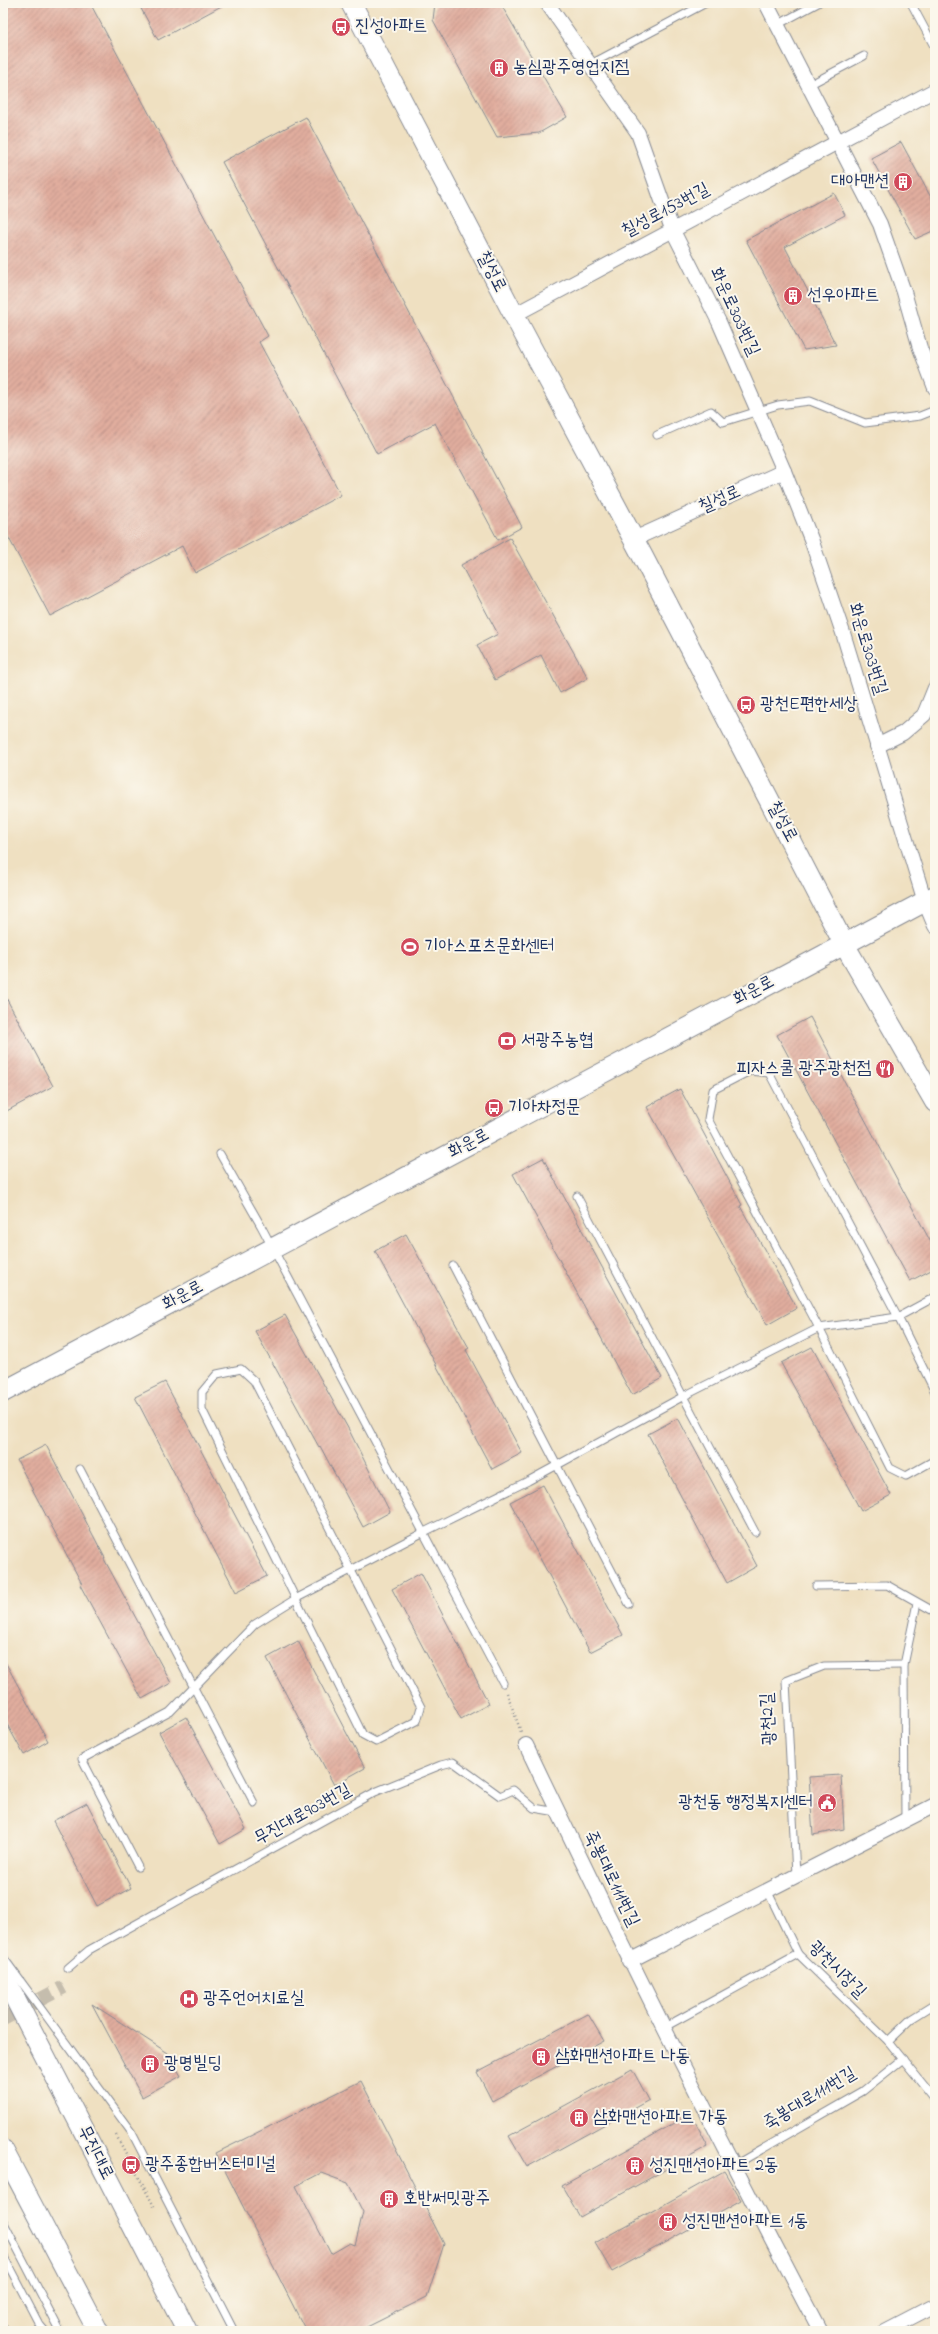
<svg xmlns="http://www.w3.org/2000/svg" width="938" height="2334" viewBox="0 0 938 2334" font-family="'Indie Flower','Poor Story',sans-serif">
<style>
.building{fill:url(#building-hatch);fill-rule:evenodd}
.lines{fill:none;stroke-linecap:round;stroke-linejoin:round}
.street-tunnel{stroke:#c5bdad;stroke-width:14;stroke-dasharray:14 7;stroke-linecap:butt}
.lane-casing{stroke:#858890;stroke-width:9}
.street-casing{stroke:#858890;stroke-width:16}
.secondary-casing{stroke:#858890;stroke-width:22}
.path{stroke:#858890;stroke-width:2.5;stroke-dasharray:1 3;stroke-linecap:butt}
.lane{stroke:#fff;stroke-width:7}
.street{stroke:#fff;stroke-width:14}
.secondary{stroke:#fff;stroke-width:20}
.labels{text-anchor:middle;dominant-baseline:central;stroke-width:4;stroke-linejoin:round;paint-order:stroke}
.poi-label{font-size:18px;fill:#1b2f5e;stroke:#fbf7ec;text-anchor:start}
.street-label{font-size:18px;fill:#1b2f5e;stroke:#fbf7ec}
</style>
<defs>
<pattern id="building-hatch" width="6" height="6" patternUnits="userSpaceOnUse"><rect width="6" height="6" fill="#e1ad9e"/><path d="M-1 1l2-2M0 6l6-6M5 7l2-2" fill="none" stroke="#b68d84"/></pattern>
</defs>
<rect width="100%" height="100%" fill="#fbf7ec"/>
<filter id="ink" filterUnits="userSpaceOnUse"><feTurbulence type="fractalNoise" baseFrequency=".025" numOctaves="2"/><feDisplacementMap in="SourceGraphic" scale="8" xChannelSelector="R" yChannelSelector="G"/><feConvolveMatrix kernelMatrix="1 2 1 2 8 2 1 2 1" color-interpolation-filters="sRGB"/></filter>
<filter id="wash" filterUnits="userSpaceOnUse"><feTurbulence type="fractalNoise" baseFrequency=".012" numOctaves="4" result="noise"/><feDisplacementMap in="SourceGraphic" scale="16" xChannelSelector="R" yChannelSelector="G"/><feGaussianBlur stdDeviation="0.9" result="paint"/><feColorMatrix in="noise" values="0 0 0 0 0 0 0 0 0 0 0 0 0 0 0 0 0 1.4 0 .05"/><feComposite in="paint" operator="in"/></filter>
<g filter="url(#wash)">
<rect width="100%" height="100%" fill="#efe0c1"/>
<g id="blocks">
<g class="building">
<path d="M3,3h87l178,333 -9,6 82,153 -146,78 -13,-27 -132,70 -47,-89z"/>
<path d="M138,3h89l-69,37z"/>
<path d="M435,3h65l67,114 -28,16 -42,4 -64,-117z"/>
<path d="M306,117l216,410 -24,13 -63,-117 -58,31 -155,-292z"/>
<path d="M901,142l34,63v25l-20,9 -44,-81z"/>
<path d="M834,193l11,22 -60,32 51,98 -32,5 -58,-110z"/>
<path d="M510,538l78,140 -28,15 -19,-38 -46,25 -18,-35 21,-11 -37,-69z"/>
<path d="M3,992l50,94 -50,27z"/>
<path d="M810,1017l125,233v18l-25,13 -133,-246z"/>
<path d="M680,1089l62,116 -2,1 57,102 -30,17 -120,-218z"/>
<path d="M543,1158l119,220 -30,17 -119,-221z"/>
<path d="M406,1234l63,114 -3,2 56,103 -30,16 -117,-218z"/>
<path d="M285,1315l64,115 41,82 -27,15 -43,-81 -1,1 -64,-116z"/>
<path d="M812,1347l79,148 -30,16 -80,-148z"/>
<path d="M165,1382l102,194 -31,16 -101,-195z"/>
<path d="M678,1418l79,148 -30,17 -79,-149z"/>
<path d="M46,1445l59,113 -1,1 67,124 -29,16 -62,-114 2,-1 -65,-124z"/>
<path d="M543,1485l80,150 -33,17 -80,-150z"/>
<path d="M421,1573l68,131 -28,15 -69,-130z"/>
<path d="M298,1641l67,127 -31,17 -67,-127z"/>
<path d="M3,1658l45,83 -24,14 -21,-38z"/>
<path d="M186,1717l60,112 -26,15 -61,-112z"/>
<path d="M841,1775l3,54 -31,6 -4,-58z"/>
<path d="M87,1803l44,85 -34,18 -44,-85z"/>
<path d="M92,2004l76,49 13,23 -39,21z"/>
<path d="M588,2014l16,27 -112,60 -15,-29z"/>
<path d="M632,2069l17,31 -122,67 -18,-31z"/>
<path d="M361,2081l83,163 -17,53 -68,34h-53l-90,-178zM321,2173l27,10 15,29 -8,33 -5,-2 -19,11 -35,-68z"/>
<path d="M691,2114l17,32 -128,71 -18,-31z"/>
<path d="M724,2171l17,29 -129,72 -17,-29z"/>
</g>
</g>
</g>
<g filter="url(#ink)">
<use href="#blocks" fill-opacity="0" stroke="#858890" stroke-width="1"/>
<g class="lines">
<path class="street-tunnel" d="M3,2019l61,-32"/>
<g class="lane-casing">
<g id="lane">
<path d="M911,3l24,45"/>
<path d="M777,25l41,-22"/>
<path d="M591,64l115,-61"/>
<path d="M809,85l55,-29"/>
<path d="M657,435l54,-24 12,11 55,-17 32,-4 55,22 55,-7 15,-6"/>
<path d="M220,1154l41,72 242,457"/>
<path d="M577,1196l178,336"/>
<path d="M453,1266l176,338"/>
<path d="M241,1369l13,12 167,326 -4,14 -41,21 -13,-7 -161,-326v-17l15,-18z"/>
<path d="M935,1392l-37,-75 -129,-244 -19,-2 -37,19 -5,29 111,209 71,140 16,8 29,-16"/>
<path d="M80,1469l174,334"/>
<path d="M816,1586l71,-1 48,27"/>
<path d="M905,1820l-1,-155 13,-62"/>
<path d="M138,1867l-56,-108 88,-47 85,-88 42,-26 127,-66 104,-51 154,-84 137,-69 79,-11 37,-20"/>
<path d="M796,1875l-10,-194 38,-15 80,-1"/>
<path d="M767,1890l31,64 90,87"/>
<path d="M3,1957l129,176 102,198"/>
<path d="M68,1968l21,-18 286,-158 66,-27 12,-3 47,34 13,-6 21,18 23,4"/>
<path d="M935,2004l-24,15 -23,22 47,58"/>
<path d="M663,2028l135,-74"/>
<path d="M733,2166l130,-75 40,-32"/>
<path d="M3,2221l57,110"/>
<path d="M3,2255l36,69 6,7"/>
<path d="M3,2328l3,3"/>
</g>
</g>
<g class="street-casing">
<g id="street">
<path d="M547,3l91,130 34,96 47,93 65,149 27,68 32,94 82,269 10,24"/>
<path d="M766,3l114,221 24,68 16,56 15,40"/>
<path d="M514,315l421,-225"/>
<path d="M634,539l150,-68"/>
<path d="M877,746l26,-13 21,-18 11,-27"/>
<path d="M526,1745c94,198 192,393 294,586"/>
<path d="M629,1961l306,-156"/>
<path d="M885,2331l50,-26"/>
</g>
</g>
<g class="secondary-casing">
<g id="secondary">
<path d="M351,3l163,312 129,242 201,387 91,158"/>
<path d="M3,1392l932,-496"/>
<path d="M3,1975l184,356"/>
<path d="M3,2150l95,181"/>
</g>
</g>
<g class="path">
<path d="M507,1693l14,39"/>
<path d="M116,2135l39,73"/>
</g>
<use href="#lane" class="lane"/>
<use href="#street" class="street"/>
<use href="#secondary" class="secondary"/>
</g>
</g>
<defs>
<g id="bus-disc" transform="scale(1)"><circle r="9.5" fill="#d1495b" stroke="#fbf7ec"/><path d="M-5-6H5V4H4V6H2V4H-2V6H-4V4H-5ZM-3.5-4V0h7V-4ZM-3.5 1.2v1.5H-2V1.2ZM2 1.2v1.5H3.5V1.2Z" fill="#fff"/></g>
<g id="building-disc" transform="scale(1)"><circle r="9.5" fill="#d1495b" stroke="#fbf7ec"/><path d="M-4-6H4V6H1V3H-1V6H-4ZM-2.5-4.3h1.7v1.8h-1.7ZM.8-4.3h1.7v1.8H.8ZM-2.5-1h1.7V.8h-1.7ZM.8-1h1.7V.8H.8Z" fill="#fff"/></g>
<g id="stadium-disc" transform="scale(1)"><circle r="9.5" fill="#d1495b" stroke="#fbf7ec"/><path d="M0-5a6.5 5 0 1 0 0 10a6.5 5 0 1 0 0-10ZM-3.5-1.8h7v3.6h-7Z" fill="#fff"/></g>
<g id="bank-disc" transform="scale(1)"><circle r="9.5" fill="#d1495b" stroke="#fbf7ec"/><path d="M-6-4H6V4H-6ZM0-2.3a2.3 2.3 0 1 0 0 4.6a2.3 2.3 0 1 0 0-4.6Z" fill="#fff"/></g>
<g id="restaurant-disc" transform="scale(1)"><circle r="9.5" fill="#d1495b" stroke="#fbf7ec"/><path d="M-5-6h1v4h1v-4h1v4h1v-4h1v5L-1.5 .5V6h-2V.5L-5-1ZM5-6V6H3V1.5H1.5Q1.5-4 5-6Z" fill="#fff"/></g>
<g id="civic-disc" transform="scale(1)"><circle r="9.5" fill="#d1495b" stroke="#fbf7ec"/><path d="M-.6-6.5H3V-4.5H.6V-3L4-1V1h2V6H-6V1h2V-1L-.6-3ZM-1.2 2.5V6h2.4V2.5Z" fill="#fff"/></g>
<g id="hospital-disc" transform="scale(1)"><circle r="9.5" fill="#d1495b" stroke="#fbf7ec"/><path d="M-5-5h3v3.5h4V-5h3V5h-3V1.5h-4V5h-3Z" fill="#fff"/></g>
</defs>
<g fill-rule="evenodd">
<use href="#bus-disc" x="341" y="27"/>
<use href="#building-disc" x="499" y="68"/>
<use href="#building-disc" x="903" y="182"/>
<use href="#building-disc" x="793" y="296"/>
<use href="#bus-disc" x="746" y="705"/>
<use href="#stadium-disc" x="410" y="947"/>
<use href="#bank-disc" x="507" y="1041"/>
<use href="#restaurant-disc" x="885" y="1069"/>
<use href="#bus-disc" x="494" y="1108"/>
<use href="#civic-disc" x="827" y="1803"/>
<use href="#hospital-disc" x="189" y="1999"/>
<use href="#building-disc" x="541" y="2057"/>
<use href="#building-disc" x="150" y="2064"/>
<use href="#building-disc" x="579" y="2118"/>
<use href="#bus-disc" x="131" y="2165"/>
<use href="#building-disc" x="635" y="2166"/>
<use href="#building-disc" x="389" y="2199"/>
<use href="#building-disc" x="668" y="2222"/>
</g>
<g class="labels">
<g class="poi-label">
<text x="355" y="27">진성아파트</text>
<text x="513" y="68">농심광주영업지점</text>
<text x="889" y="182" text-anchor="end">대아맨션</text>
<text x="807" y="296">선우아파트</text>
<text x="760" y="705">광천E편한세상</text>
<text x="424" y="947">기아스포츠문화센터</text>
<text x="521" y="1041">서광주농협</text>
<text x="871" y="1069" text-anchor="end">피자스쿨 광주광천점</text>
<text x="508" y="1108">기아차정문</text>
<text x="813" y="1803" text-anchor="end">광천동 행정복지센터</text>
<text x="203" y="1999">광주언어치료실</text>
<text x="555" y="2057">삼화맨션아파트 나동</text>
<text x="164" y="2064">광명빌딩</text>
<text x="593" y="2118">삼화맨션아파트 가동</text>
<text x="145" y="2165">광주종합버스터미널</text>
<text x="649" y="2166">성진맨션아파트 2동</text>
<text x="403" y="2199">호반써밋광주</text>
<text x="682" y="2222">성진맨션아파트 1동</text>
</g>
<g class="street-label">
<text transform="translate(666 211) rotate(-28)">칠성로153번길</text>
<text transform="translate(491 272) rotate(63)">칠성로</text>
<text transform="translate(734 312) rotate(65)">화운로303번길</text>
<text transform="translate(720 500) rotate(-24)">칠성로</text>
<text transform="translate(867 649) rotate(73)">화운로303번길</text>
<text transform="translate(782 822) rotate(62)">칠성로</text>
<text transform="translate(754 991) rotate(-28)">화운로</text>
<text transform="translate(469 1144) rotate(-28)">화운로</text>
<text transform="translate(183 1296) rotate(-28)">화운로</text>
<text transform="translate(769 1719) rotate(-93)">광천2길</text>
<text transform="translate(303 1815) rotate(-29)">무진대로903번길</text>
<text transform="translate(611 1879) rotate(64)">죽봉대로111번길</text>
<text transform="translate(837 1970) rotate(45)">광천시장길</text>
<text transform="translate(810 2099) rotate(-31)">죽봉대로111번길</text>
<text transform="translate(95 2153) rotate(63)">무진대로</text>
</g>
</g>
<rect width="938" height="2334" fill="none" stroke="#fbf7ec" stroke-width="16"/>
</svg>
